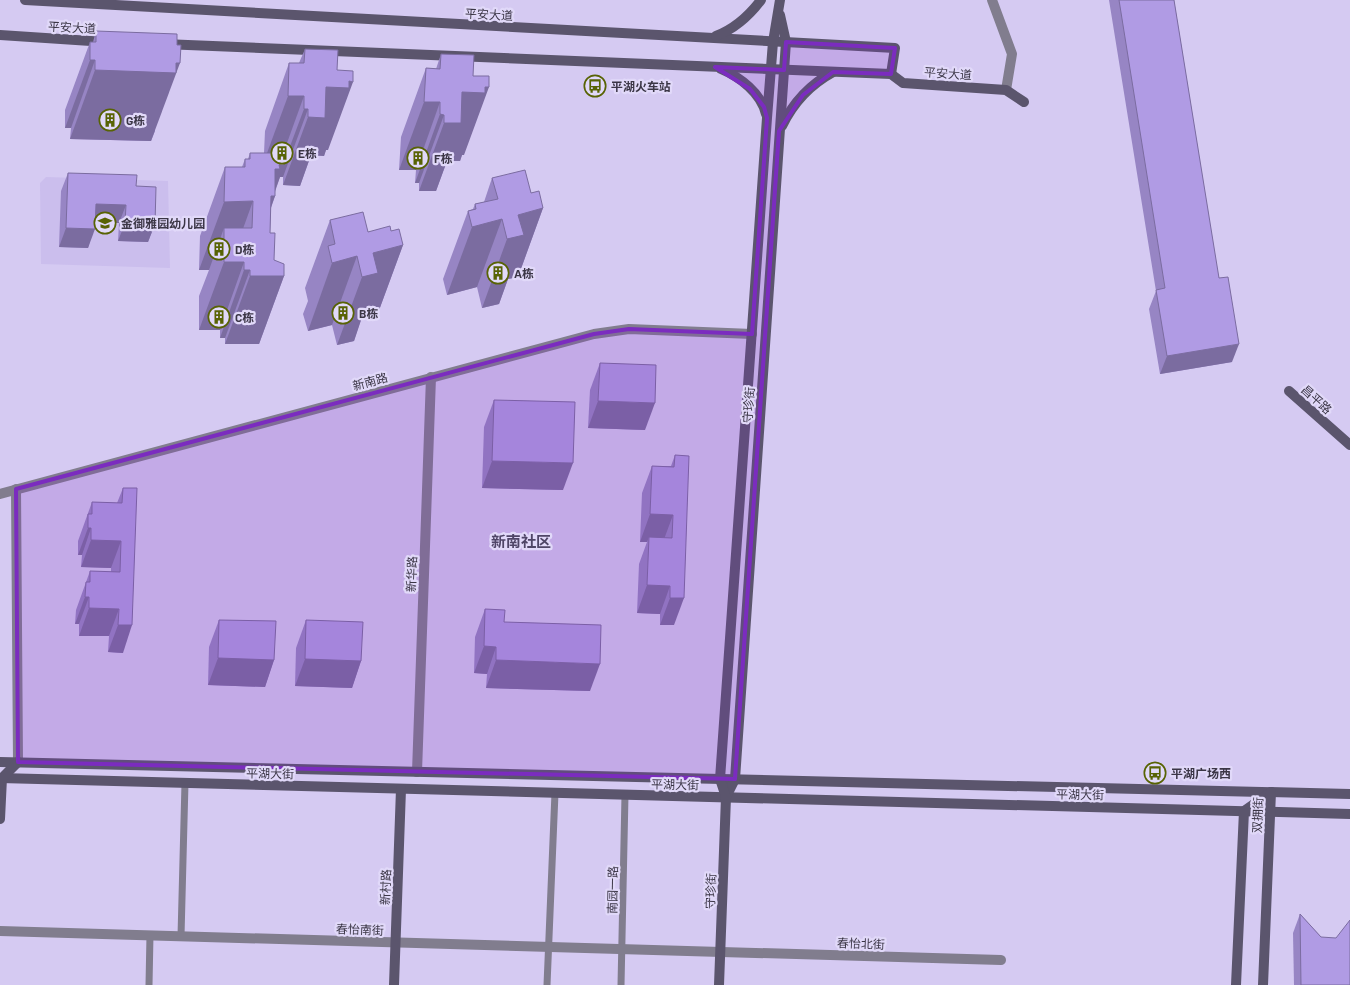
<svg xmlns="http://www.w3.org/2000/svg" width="1350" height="985" viewBox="0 0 1350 985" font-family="Barlow,'Noto Sans SC',sans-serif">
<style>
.built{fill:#cbbeed}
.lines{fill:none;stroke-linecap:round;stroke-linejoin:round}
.lane{stroke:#817d8e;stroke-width:7}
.street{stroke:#817d8e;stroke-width:10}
.secondary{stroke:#5b556d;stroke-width:10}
.wall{fill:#9785c4}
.shaded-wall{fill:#7b6ca0}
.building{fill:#b09be4;stroke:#7b6ca0}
.marked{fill:#7b2cbf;fill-opacity:0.2;stroke:#7b2cbf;stroke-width:4;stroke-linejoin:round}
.labels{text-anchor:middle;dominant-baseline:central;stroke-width:4.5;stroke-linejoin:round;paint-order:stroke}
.street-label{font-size:12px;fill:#3b3646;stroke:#e1d9f9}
.poi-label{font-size:12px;font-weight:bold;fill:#3b3646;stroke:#e1d9f9;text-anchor:start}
.quarter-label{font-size:15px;font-weight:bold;fill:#4f4567;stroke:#e1d9f9}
</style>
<rect width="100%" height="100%" fill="#d5caf2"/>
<path class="built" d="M46,177l122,4 2,87 -129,-4 -1,-81z"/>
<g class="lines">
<g class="lane">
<path d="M181,936l4,-153"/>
<path d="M149,985l1,-50"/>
<path d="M547,985l8,-192"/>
<path d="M621,985l4,-190"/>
</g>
<g class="street">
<path d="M992,0l20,54 -6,36"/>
<path d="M16,489l2,273"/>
<path d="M0,494l594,-160 35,-5 123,5"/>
<path d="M417,772l14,-395"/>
<path d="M0,931l1001,29"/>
</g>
<g class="secondary">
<path d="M25,0l870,48 -4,26"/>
<path d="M0,35l106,7"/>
<path d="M716,36c18,-7 33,-20 45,-36"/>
<path d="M163,44l728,30 12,9 103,7 18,12"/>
<path d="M721,69c19,8 40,24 45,45"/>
<path d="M782,126c11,-23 29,-42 51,-54"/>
<path d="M1289,391l61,54"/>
<path d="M0,762l1350,32"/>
<path d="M0,778l1350,36"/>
<path d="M726,797l9,-18 51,-737 -6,-27"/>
<path d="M0,819l2,-41 16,-16"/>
<path d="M394,985l7,-196"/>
<path d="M719,985l7,-188 -6,-18 47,-661 6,-76 7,-42"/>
<path d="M1236,985l8,-174 27,-19"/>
<path d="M1263,985l8,-193"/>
</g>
</g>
<g class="wall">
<path d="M1109,0h65l58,362 -72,12 -11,-65 7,-18z"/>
<path d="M96,31l59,100 -4,10 -81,-2 1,-11h-6v-18l25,-68h3z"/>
<path d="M305,49l23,101h-2l-2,6 -13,-1 -11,31 -17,-1v-8h-3l-5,15v4l-4,12 -1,25 4,27 10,16 -25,68h-34v-6h-5v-8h-21v-34l10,-26h-10l1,-34 25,-69h17l3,-8h3l2,-6h14l1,-22 24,-68h10z"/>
<path d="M441,54l23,101h-2l-2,6h-13l-11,30h-17v-8h-4l1,-13h-17l2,-33 25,-69 10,1z"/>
<path d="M68,173l68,13 19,38 -7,18 -30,-1 1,-18h-24l-7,25 -29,-1 2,-56z"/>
<path d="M492,178l39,15 12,15 -25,69 -10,2 -9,25 -17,4 -5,-21 -30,8 -4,-16 25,-68 5,-2 2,-5 9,-2z"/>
<path d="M330,220l38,12 23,-1 12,14 -25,68 -16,4 -8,24 -17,4 -5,-20 -24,6 -5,-17 5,-13 -3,-13z"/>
<path d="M600,363l45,67 -57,-2 2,-38z"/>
<path d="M494,400l69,90 -81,-2 2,-61z"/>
<path d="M675,455l-1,170h-14v-11l-23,-1 2,-49 8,-22h-7l2,-49 10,-27h19z"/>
<path d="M123,488v165l-15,-1 1,-16h-30v-12h-4l1,-14 14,-39 21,1v-4l-30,-1 1,-12h-4v-14l14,-39 25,1z"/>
<path d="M485,609l19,13 86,69 -104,-3 1,-14 -13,-1 1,-36z"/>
<path d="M219,620l55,40 -9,27 -57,-2 1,-38z"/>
<path d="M306,620l55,41 -9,27 -57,-2 1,-38z"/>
<path d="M1300,914l21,23 29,48h-56l-1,-52z"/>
</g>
<g class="shaded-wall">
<path d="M90,60h5l-24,68h-6z"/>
<path d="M176,63h4l-29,78 -81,-2 25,-69z"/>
<path d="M349,81l4,1 -25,68h-2l-2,6 -13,-1 -11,31 -17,-1 25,-68 18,-30z"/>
<path d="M485,87h4l-25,68h-2l-2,6h-13l-11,30h-17l25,-68 18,-31z"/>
<path d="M288,96h16l-25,69 -16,-1z"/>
<path d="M424,102h16l-24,68h-17z"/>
<path d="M304,109h4l-25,68h-3l-7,19h2l-25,69 25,-96 4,-4h4z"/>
<path d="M440,114l4,1 -25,68h-4z"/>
<path d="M253,201l-22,61h13l-24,68h-21l25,-68v-34l-15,42h-10l25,-68z"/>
<path d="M96,204l30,1 -7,18 -30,-1z"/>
<path d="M543,208l-25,69 -10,2 -9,25 -17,4 25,-69 11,-24z"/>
<path d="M502,219l-25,68 -30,8 25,-68z"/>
<path d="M125,223l30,1 -7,18 -30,-1z"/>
<path d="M66,228l29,1 -7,19 -29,-1z"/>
<path d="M403,245l-25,68 -16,4 -8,24 -17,4 25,-68 11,-24z"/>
<path d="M357,256l-25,69 -24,6 24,-68z"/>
<path d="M244,270h6l-25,68h-5z"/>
<path d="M250,276h34l-25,68h-34z"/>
<path d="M1239,344l-7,18 -72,12 7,-18z"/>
<path d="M598,401l57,2 -10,27 -57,-2z"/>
<path d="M492,461l81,2 -10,27 -81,-2z"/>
<path d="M650,514l23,1 -10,27 -14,-5 -2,5h-7z"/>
<path d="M88,528h3l-9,27h-4z"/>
<path d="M91,540l30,1 -10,27 -30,-1z"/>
<path d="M647,585l23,1 -10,28 -23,-1z"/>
<path d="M85,597h4l-10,27h-4z"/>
<path d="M670,598h14l-10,27h-14z"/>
<path d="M89,608l30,1 -10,27h-30z"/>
<path d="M118,625h14l-9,28 -15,-1z"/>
<path d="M484,646l12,1 -9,27 -13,-1z"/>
<path d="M218,658l56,2 -9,27 -57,-2z"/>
<path d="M305,659l56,2 -9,27 -57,-2z"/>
<path d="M496,660l104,4 -10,27 -104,-3z"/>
</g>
<g class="building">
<path d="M1119,0h55l45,278 9,-1 11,67 -72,12 -11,-66 9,-2z"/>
<path d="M96,31l81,3v11h4l-1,18h-4v10l-81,-3v-10h-5v-18h6z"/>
<path d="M305,49l33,1 -1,20 16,1v11l-4,-1v7l-23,-1 -1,31 -17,-1v-8h-4v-13h-16l1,-33h15z"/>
<path d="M441,54l33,1 -1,21h16v11h-4v6l-23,-1 -1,31h-17v-8l-4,-1v-12h-16l2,-34 14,1z"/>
<path d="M250,153h34v12h-5l1,4h-5v27h-4l-1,37h5l-1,27 10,4v12h-34v-6h-6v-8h-20v-34h28l1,-27 -29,1 1,-35h20v-8h5z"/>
<path d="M525,170l6,23 8,-2 4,17 -25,7 6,20 -17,4 -5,-20 -30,8 -4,-16 8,-2 -1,-5 23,-5 -6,-21z"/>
<path d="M68,173l69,2 -1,11 20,1 -1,37 -30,-1 1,-18 -30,-1 -1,25 -29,-1z"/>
<path d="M363,212l5,20 22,-6 1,5 8,-2 4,16 -30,8 5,20 -16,4 -5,-21 -25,7 -4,-17 7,-2 -5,-24z"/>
<path d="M600,363l56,2 -1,38 -57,-2z"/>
<path d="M494,400l81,2 -2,61 -81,-2z"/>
<path d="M675,455l14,1 -5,142h-14v-12l-23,-1 2,-48 23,1 1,-23 -23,-1 2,-48 22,1z"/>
<path d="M123,488h14l-5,137h-14l1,-16 -30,-1v-11h-4l1,-15h4v-11l30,1 1,-31 -30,-1v-12h-3v-14h4v-12l30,1z"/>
<path d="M485,609l20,1 -1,12 97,3 -1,39 -104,-4v-13l-12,-1z"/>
<path d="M219,620l57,1 -2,39 -56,-2z"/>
<path d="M306,620l57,2 -2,39 -56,-2z"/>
<path d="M1300,914l21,23 15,1 14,-18v65h-49z"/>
</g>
<path class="marked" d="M786,42l109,6 -4,26 -58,-2 -30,23 -24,36 -44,648 -717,-17 -2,-273 578,-155 35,-5 123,5 15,-216 -3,-11 -14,-18 -35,-22 69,3z"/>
<defs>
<g id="bus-ring" transform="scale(1.125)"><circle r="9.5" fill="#e1d9f9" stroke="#586304" stroke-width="1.5"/><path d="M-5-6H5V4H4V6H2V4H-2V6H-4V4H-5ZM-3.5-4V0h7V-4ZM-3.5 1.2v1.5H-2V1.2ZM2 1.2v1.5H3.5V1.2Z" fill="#586304"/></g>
<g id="building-ring" transform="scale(1.125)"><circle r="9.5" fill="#e1d9f9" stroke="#586304" stroke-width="1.5"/><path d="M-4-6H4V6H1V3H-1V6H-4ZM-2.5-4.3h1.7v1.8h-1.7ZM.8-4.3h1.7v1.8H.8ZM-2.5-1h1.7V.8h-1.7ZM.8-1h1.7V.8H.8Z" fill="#586304"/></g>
<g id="school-ring" transform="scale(1.125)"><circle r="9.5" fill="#e1d9f9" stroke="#586304" stroke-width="1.5"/><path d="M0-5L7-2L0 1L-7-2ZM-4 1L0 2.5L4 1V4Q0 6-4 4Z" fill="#586304"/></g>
</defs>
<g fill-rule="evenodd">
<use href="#bus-ring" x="595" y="86"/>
<use href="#building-ring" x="110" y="120"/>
<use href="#building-ring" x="282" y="153"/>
<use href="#building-ring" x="418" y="158"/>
<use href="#school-ring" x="105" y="223"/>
<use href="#building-ring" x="219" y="249"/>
<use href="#building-ring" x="498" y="273"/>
<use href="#building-ring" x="343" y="313"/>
<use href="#building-ring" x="219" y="317"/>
<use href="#bus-ring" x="1155" y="773"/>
</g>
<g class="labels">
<g class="street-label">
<text transform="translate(489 14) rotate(3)">平安大道</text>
<text transform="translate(72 27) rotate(3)">平安大道</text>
<text transform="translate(948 73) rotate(4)">平安大道</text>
<text transform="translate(370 381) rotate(-15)">新南路</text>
<text transform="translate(1317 399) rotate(42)">昌平路</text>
<text transform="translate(748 405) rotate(-86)">守珍街</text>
<text transform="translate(411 574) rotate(-88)">新华路</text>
<text transform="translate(270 773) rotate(1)">平湖大街</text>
<text transform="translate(675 784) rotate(1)">平湖大街</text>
<text transform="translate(1080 794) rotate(1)">平湖大街</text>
<text transform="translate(1257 815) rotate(-88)">双拥街</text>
<text transform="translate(385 887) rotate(-88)">新村路</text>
<text transform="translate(612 890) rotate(-89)">南园一路</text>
<text transform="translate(710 891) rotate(-88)">守珍街</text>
<text transform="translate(360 929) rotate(2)">春怡南街</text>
<text transform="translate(861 943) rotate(2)">春怡北街</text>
</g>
<g class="poi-label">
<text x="611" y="86">平湖火车站</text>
<text x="126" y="120">G栋</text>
<text x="298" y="153">E栋</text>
<text x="434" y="158">F栋</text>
<text x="121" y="223">金御雅园幼儿园</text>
<text x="235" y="249">D栋</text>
<text x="514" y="273">A栋</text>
<text x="359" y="313">B栋</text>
<text x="235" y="317">C栋</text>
<text x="1171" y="773">平湖广场西</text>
</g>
<g class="quarter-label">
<text x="521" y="541">新南社区</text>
</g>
</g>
</svg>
